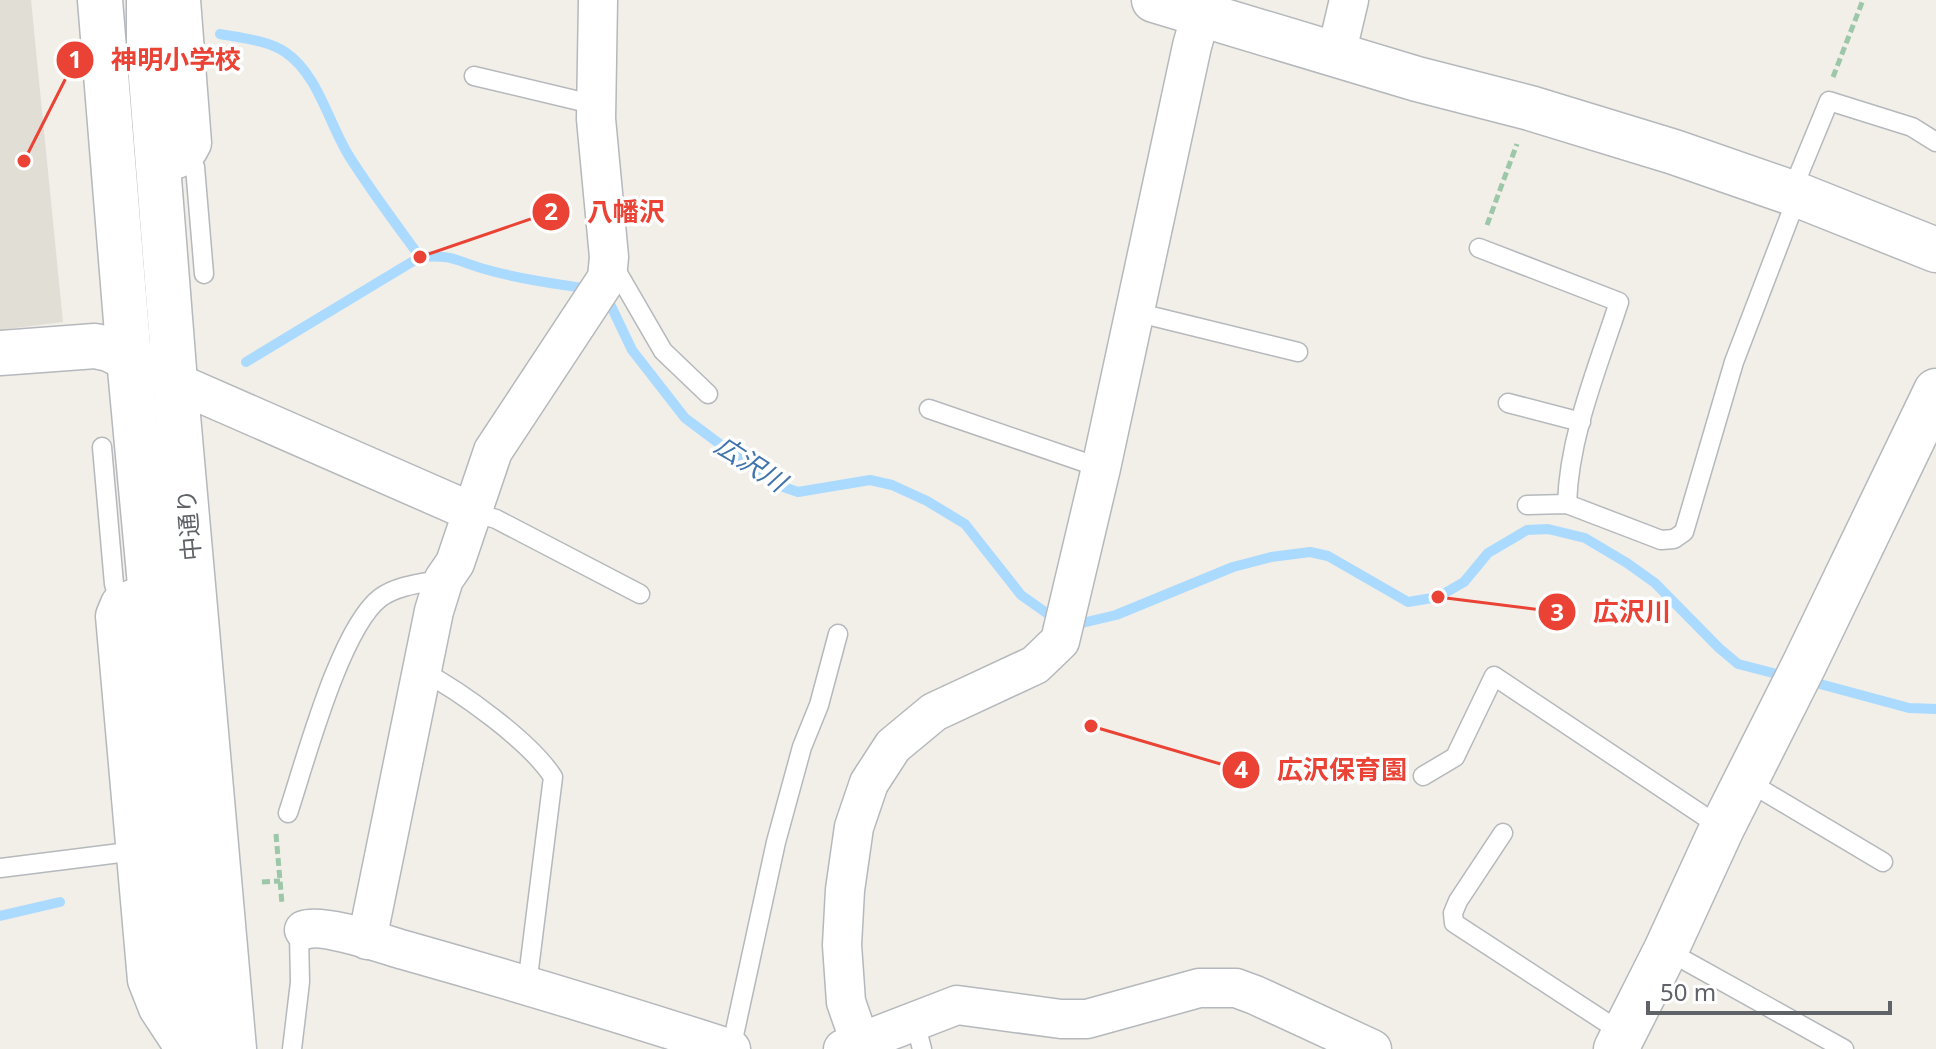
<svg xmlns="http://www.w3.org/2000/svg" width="1936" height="1049" viewBox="0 0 1936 1049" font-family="'Noto Sans','Noto Sans JP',sans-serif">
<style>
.education{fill:#e1ded6}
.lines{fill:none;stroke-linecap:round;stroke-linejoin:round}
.stream{stroke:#aadaff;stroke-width:10}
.service-casing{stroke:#b5b8bc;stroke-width:21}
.minor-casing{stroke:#b5b8bc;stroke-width:41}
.tertiary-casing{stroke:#b5b8bc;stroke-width:47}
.path{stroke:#9cc7a9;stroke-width:5;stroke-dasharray:8 4;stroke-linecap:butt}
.service{stroke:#fff;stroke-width:18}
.minor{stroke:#fff;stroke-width:38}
.tertiary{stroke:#fff;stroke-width:44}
.labels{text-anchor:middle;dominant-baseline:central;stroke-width:7;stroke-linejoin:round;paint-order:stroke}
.street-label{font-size:24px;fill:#5f6368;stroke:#fff}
.water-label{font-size:26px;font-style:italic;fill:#4174aa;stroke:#fff}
.leader{fill:none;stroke:#ea4335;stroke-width:3}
.callout-dot{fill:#ea4335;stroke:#fff;stroke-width:3}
.mark-label{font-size:24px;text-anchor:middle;font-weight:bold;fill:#fff}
.callout-label{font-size:26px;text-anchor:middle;font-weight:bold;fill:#ea4335;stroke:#fff;stroke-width:7;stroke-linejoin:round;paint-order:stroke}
</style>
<rect width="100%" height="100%" fill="#f1efe8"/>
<path class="education" d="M0,0h31l32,322 -63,8z"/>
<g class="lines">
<g class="stream">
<path d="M220,34c21,4 47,6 65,18 33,22 43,70 64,104 22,35 47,68 71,101"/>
<path d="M611,306l21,44 53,68 87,65 26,9 72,-12 22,5 35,16 38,23 56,71 27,19"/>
<path d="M246,362l174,-105c34,-3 38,5 68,13 31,9 63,13 95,18"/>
<path d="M1082,623l34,-8 117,-48 38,-10 39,-5 18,4 80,46 30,-5 26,-15 24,-29 39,-23 21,-1 37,9 42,25 28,20 64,65 19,16 35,9"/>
<path d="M1820,684l89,24 27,1"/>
<path d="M0,916l60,-14"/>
</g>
<g class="service-casing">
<g id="service">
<path d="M474,76l122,29"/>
<path d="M188,153l7,14 9,107"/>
<path d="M1791,193l38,-92 83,26 24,15"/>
<path d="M1479,248l140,54c-21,65 -50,133 -52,202"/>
<path d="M612,263l51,88 45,43"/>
<path d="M1135,312l163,40"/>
<path d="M1508,403l73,19"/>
<path d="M929,409l172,59"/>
<path d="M102,447l12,137 6,20"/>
<path d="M1527,505l40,-1 94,36 13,-1 10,-7 50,-170 64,-167"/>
<path d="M472,512l24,7 144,75"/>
<path d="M422,671c38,20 108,70 131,106l-26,208"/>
<path d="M1423,776l32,-19 39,-81 228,152"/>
<path d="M1747,781l136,81"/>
<path d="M288,813c17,-51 52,-184 92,-215 17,-13 44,-15 64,-19"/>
<path d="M1503,833l-45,68 -5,12 1,10 170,111"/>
<path d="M0,868l136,-17"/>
<path d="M1666,950l178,99"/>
<path d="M915,1022l7,27"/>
<path d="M292,1049l8,-67 -1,-47 5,-5"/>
<path d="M731,1049l45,-207 26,-95 17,-42 19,-71"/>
</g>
</g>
<g class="minor-casing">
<g id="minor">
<path d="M1336,55l13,-55"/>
<path d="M159,162c16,-1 26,-3 33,-19l-11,-143"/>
<path d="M175,382l297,130"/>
<path d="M150,592l-30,12 -5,12 32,364 11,28 27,41"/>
<path d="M304,930c19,-7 79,14 100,20 110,31 218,64 327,99"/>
<path d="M367,940l67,-329 10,-32 11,-16 38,-112 114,-173 2,-21 -13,-138 2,-119"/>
<path d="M860,1042l-14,-40 -4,-57 3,-55 9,-63 15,-44 24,-37 41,-34 101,-47 25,-24 41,-173 91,-422 9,-32"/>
<path d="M843,1049l114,-44 104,14h26l112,-31h37l19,7 117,54"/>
</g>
</g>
<g class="tertiary-casing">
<g id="tertiary">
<path d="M100,0l29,358 64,691"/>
<path d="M149,0v51l26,331 59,667"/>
<path d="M1154,0l263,79 113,29 144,44 124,43 138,55"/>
<path d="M0,353l95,-7 14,3 43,21"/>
<path d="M1616,1049l50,-99 56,-122 83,-165 131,-272"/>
</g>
</g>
<g class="path">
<path d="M1833,77l30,-77"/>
<path d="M1487,225l30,-81"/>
<path d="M276,834l6,70"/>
<path d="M262,882l18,-1"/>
</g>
<use href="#service" class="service"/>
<use href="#minor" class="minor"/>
<use href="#tertiary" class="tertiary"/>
</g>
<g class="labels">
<g class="street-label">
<text transform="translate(188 525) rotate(-95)">中通り</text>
</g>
<g class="water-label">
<text transform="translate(751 463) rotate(33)">広沢川</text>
</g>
</g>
<path class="leader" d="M24 161L75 60M420 257L551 212M1438 597L1557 612M1091 726L1241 770"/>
<g class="callout-dot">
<circle cx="24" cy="161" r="8"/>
<circle cx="420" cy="257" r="8"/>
<circle cx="1438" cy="597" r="8"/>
<circle cx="1091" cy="726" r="8"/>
<circle cx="75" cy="60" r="20"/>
<circle cx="551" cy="212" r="20"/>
<circle cx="1557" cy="612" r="20"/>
<circle cx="1241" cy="770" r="20"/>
</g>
<g class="mark-label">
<text x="75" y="68">1</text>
<text x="551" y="220">2</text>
<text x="1557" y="621">3</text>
<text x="1241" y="778">4</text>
</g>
<g class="callout-label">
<text x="176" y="69">神明小学校</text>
<text x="626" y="221">八幡沢</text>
<text x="1632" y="621">広沢川</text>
<text x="1342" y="779">広沢保育園</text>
</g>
<path d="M1648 1001v12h242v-12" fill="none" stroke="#5f6368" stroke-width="4"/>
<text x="1660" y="1001" font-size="24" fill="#5f6368" stroke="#ffffff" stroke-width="6" paint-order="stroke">50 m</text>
</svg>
